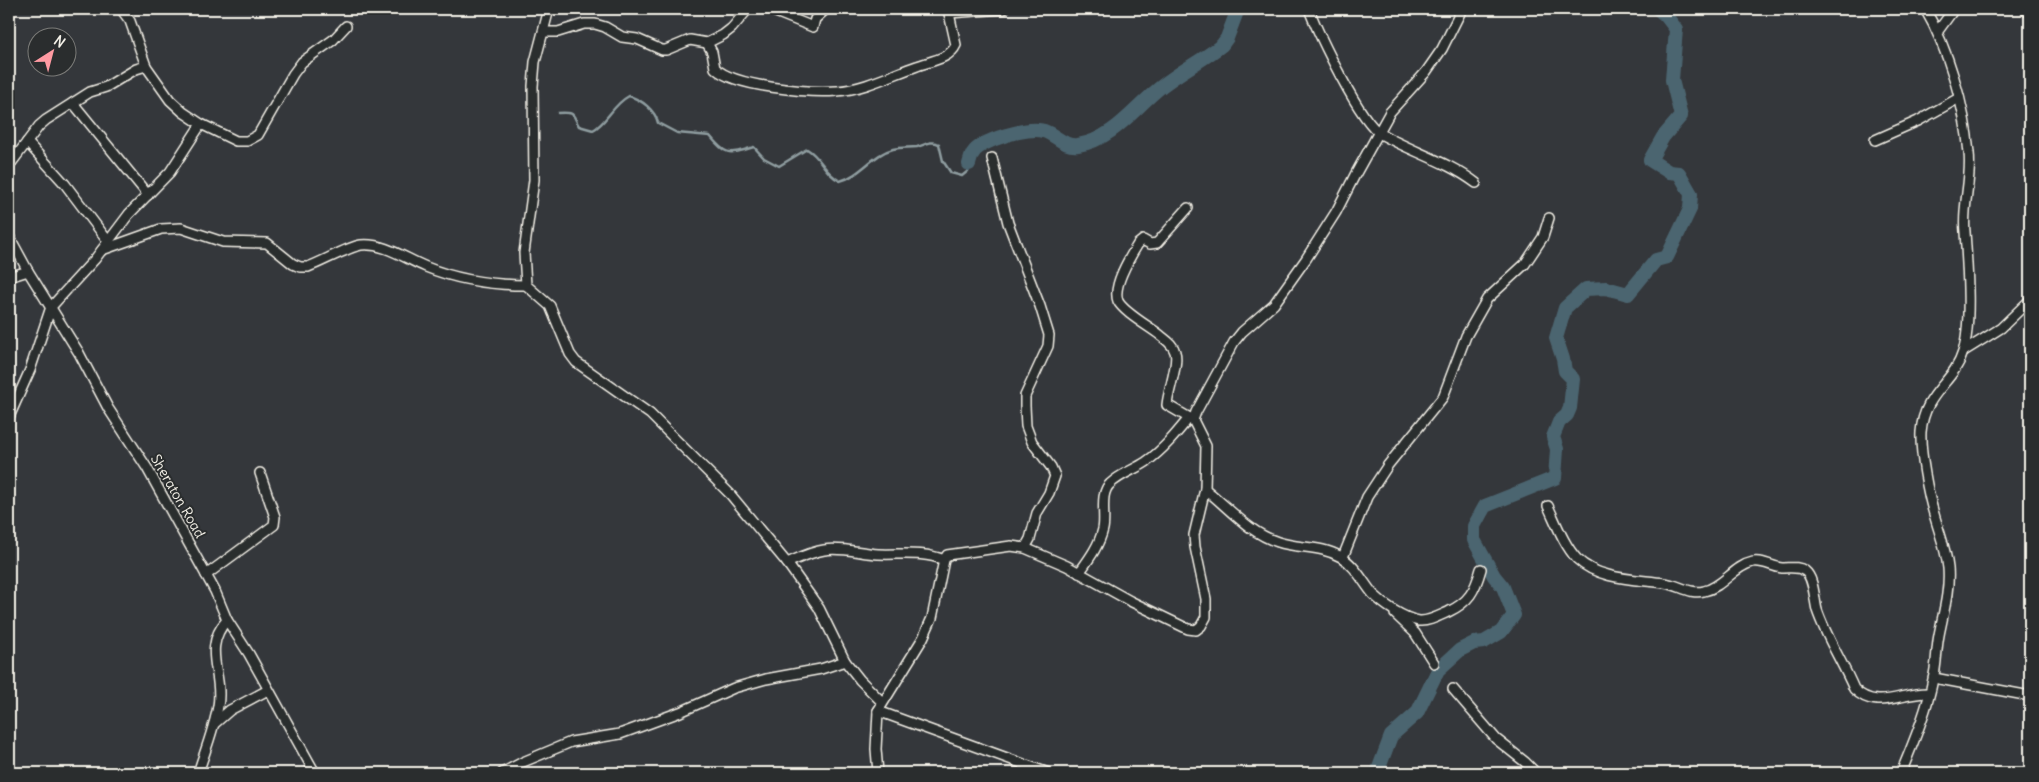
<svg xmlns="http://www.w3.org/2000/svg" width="2039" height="782" viewBox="0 0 2039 782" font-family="Delius,sans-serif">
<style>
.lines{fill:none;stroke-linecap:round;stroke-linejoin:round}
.stream{stroke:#8f9da0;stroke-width:2.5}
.river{stroke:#4c6570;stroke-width:14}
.minor-casing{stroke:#f4f1e8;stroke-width:12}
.minor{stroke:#2a2d2e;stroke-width:9}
.labels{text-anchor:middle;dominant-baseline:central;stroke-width:4;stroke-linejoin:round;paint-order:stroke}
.street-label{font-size:14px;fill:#f4f1e8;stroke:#2a2d2e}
</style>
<rect width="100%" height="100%" fill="#34373b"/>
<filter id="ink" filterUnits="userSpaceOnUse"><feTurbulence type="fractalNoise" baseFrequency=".02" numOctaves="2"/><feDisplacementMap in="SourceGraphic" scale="10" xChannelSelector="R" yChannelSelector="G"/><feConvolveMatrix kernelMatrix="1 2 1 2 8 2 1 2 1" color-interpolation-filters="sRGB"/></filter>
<g filter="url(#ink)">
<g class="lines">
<path class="stream" d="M558,113c18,-1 14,1 21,13l14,4c14,-7 19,-25 36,-34 13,4 26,14 29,27l19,10 33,3c17,21 19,18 44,11l10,11 15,8 28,-17c15,9 16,23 33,32 20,-5 33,-27 53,-32 8,-2 16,-1 24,-2 8,-2 13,-7 22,-3l4,17 8,12 11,3 6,-5 1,-7"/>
<g class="river">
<path d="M969,164c1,-3 2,-8 4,-11 8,-13 56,-27 71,-22 12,4 20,16 34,14 35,-5 58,-39 84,-59 19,-15 41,-26 60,-41l5,-7 11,-29"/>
<path d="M1377,773l14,-37 26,-23 21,-43 22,-20 14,-7 10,-1 17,-10 13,-17 -11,-28 -9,-11 -20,-36v-14l11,-20 70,-28 2,-29 -4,-12 6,-15 8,-7 3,-7 3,-29 -8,-8 -2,-12 -7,-21 9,-30 21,-19 20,-1 22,6 28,-34 11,-3 23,-48 1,-15 -12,-21 -10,-1 -19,-12 13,-23 18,-21 -9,-36 4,-51 -10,-13 -8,-7"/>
</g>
<g class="minor-casing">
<g id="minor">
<path d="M121,9l9,12 16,45 24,34 13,12 18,12 35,17h11l11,-6 35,-61 9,-12 31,-22 13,-14"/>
<path d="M549,9l-14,53 -2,24 1,94 -10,73 2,32 24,21 20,48 6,8 74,52 80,80 57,69 32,45 26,53 15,19 22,22"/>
<path d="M768,9l45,18 2,-8 11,-10"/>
<path d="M1309,9c9,24 51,113 72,125 31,18 66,27 95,49"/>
<path d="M2025,9l5,5"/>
<path d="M949,13l55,-4"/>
<path d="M1938,31l16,-22"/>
<path d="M544,32h14l26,-8h11l10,3 17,10 15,2 25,11h4l24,-10 17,3 16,-8 9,-7 16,-19"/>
<path d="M707,43l5,9 3,16c19,19 95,25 122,23 27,-2 54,-16 80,-25 13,-5 33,-7 39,-21l-8,-36"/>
<path d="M73,103l75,92"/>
<path d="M1875,140l43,-19 41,-23"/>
<path d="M27,142l38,42 43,57"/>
<path d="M992,158l16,65 32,83 9,29 -1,11 -23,50v10l1,20 6,16 19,25 4,9 -6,17 -12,20 -7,26 -5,9"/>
<path d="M9,166l30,-40 7,-6 44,-28 16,-5 30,-18 10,-3"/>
<path d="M1188,208l-31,35 -7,1 -7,-4 -5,4c-8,13 -26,42 -20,57 5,11 32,26 42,34 6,5 13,9 15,17 4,11 -7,39 -8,53l26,15"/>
<path d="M9,236l19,35 51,82 29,55 39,60 68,123 12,29 22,34 66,119"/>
<path d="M102,250l59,-21 20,-1 42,14 44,1 26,21 7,3h8c14,-5 40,-20 53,-22 24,-2 43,13 65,22 32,13 66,18 100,18"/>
<path d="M9,277l19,-6"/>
<path d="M1964,351l37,-23 29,-28"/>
<path d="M9,417l21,-47 21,-63 44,-48 34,-45 41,-42 31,-48"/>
<path d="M1205,489c23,18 44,44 73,53 21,7 43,3 63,15 14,8 22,25 32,37 11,11 30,24 46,27 9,1 20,-5 29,-9 21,-10 27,-21 33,-43"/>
<path d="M1548,506c8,17 16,39 29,53 22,21 59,20 87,24 14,1 26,12 40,8 19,-4 30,-25 49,-29 10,-2 19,5 29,6 8,0 16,-2 23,3 9,7 9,27 12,39 9,27 26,53 37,79 23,23 47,3 75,4"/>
<path d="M1343,557l24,-60 21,-32 55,-68 23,-61 21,-37 38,-35 18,-27 6,-19"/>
<path d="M787,563c12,-5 24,-11 37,-13 17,-3 37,3 54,4 22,1 45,-3 66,6"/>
<path d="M1079,573c10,-14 20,-27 24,-44 3,-13 -4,-35 7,-45 10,-10 24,-14 36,-22 17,-12 30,-28 43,-44"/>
<path d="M206,575l68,-50 1,-8 -15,-44"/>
<path d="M1395,614l20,19 19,30"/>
<path d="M1934,678l96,18"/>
<path d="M1453,689l43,50 29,23 11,11"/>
<path d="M878,711l170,62"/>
<path d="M214,724l16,-14 38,-20"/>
<path d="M198,773c7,-22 16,-44 20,-67 6,-32 -17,-57 9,-86"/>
<path d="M502,773l21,-11 48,-20 49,-8 60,-22 54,-24 32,-9 55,-10 24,-8"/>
<path d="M878,773l-2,-24 2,-38 45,-73 9,-20 12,-58 3,-5 64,-9 14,2 42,18 63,35 58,28 8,1 5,-4 5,-9v-18l-11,-52 -1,-12 11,-46 1,-43 -13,-26 3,-8 38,-70 8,-10 32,-28 32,-45 30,-47 19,-37 35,-63 36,-40 16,-23 20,-40"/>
<path d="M1901,773c12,-30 26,-62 32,-94 4,-14 3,-29 6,-44 4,-21 11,-45 9,-67 -2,-19 -9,-36 -14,-54 -6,-20 -14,-61 -13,-82 3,-40 33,-49 42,-80 9,-28 4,-90 2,-120 -3,-26 7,-53 4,-79 -4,-46 -21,-105 -44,-144"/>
</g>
</g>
<use href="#minor" class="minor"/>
</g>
</g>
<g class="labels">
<g class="street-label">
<text transform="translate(178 496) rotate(60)">Sheraton Road</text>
</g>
</g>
<rect width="2039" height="782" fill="none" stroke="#2a2d2e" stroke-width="30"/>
<rect x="15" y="15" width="2009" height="752" fill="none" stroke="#f4f1e8" stroke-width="2" filter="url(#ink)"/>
<g transform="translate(52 52) rotate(36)"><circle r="24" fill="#2a2d2e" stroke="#7b7b78"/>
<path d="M0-4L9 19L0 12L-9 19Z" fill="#ff9aa2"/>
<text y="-8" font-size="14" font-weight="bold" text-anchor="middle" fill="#f4f1e8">N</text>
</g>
</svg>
